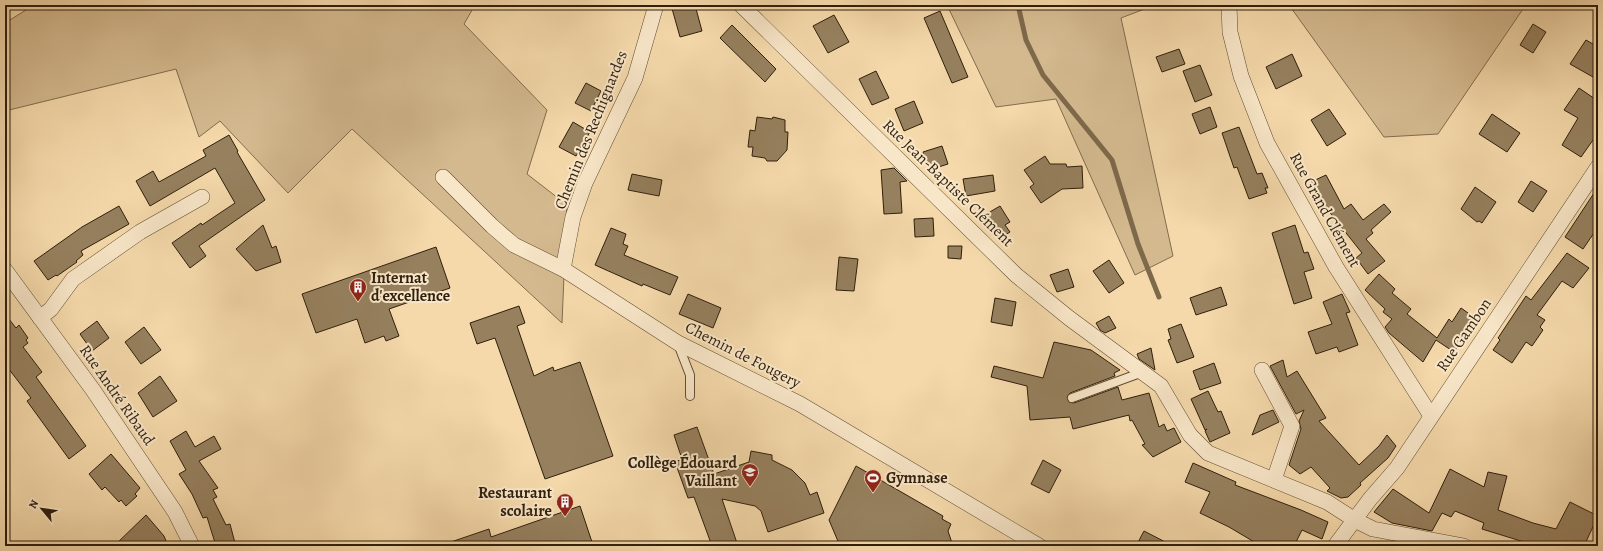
<svg xmlns="http://www.w3.org/2000/svg" width="1603" height="551" viewBox="0 0 1603 551" font-family="Alegreya,serif">
<style>
.green{fill:#d4b98f;stroke:#826c4e}
.lines{fill:none;stroke-linecap:round;stroke-linejoin:round}
.stream{stroke:#7e694a;stroke-width:5}
.building{fill:#96805e;stroke:#301f0c}
.service-casing{stroke:#614e34;stroke-width:10}
.minor-casing{stroke:#614e34;stroke-width:16}
.service{stroke:#f8e6c8;stroke-width:8}
.minor{stroke:#f8e6c8;stroke-width:15}
.labels{text-anchor:middle;dominant-baseline:central;stroke-width:4;stroke-linejoin:round;paint-order:stroke}
.street-label{font-size:16px;fill:#301f0c;stroke:#f8e6c8}
.poi-label{font-size:16px;font-weight:bold;fill:#301f0c;stroke:#f8e6c8;text-anchor:start}
</style>
<rect width="100%" height="100%" fill="#f5d9aa"/>
<filter id="stains"><feTurbulence type="fractalNoise" baseFrequency=".005" numOctaves="4"/><feColorMatrix values="0 0 0 0 .2 0 0 0 0 .09 0 0 0 0 .02 0 0 0 .5 -.17"/></filter>
<radialGradient id="worn" r=".72"><stop offset=".6" stop-color="#630" stop-opacity="0"/><stop offset="1" stop-color="#630" stop-opacity=".3"/></radialGradient>
<g class="green">
<path d="M34,5h441l-11,19 83,86 -20,64 40,31 -5,118 -210,-194 -64,64 -68,-72 -21,16 -23,-68 -171,42v-88z"/>
<path d="M947,5h208l-34,13 52,238 -38,19 -79,-176 -60,8z"/>
<path d="M1289,5h241l-7,4 -85,125 -54,3z"/>
</g>
<g class="lines">
<path class="stream" d="M1018,5l8,35 17,35 69,85 26,84 21,53"/>
</g>
<g class="building">
<path d="M671,5h24l7,26 -22,6z"/>
<path d="M940,11l28,66 -16,6 -28,-65z"/>
<path d="M834,15l15,27 -21,11 -15,-27z"/>
<path d="M1533,24l13,8 -13,21 -13,-8z"/>
<path d="M732,25l44,44 -11,13 -45,-44z"/>
<path d="M1586,40l12,7v22l-5,8 -23,-13z"/>
<path d="M1179,49l6,15 -23,8 -6,-15z"/>
<path d="M1292,54l10,22 -26,13 -10,-22z"/>
<path d="M1200,65l12,30 -17,7 -12,-31z"/>
<path d="M876,71l13,27 -17,7 -13,-26z"/>
<path d="M586,83l15,8 -10,20 -16,-8z"/>
<path d="M1579,88l19,13v32l-17,24 -19,-12 16,-27 -14,-8z"/>
<path d="M914,101l9,22 -19,8 -9,-22z"/>
<path d="M1210,107l7,20 -17,7 -8,-20z"/>
<path d="M1329,109l17,25 -19,12 -16,-26z"/>
<path d="M1492,114l28,19 -13,19 -28,-18z"/>
<path d="M757,117l15,2 1,-2 12,3v12h3l-1,18 -10,11h-10l-2,-3 -13,-2 1,-9h-5l2,-17 5,1z"/>
<path d="M573,122l17,10 -14,24 -17,-9z"/>
<path d="M1239,127l18,47 5,-1 6,15h-3l2,5 -18,6 -12,-32 -3,1 -12,-35z"/>
<path d="M229,135l9,16 -1,1 28,48 -66,46 7,10 -16,12 -18,-25 29,-20 1,2 33,-22 -20,-35 -65,38 -14,-25 17,-10 6,11 47,-26 -3,-6z"/>
<path d="M942,146l6,18 -19,6 -6,-18z"/>
<path d="M1045,156l5,8h16l1,3 15,-1 1,22 -21,1 -21,14 -11,-16 4,-3 -10,-14z"/>
<path d="M894,168l13,13 -7,1 2,31 -18,1 -3,-44z"/>
<path d="M632,174l30,6 -3,16 -31,-6z"/>
<path d="M993,175l2,16 -29,5 -3,-17z"/>
<path d="M1326,175l18,34 7,-5 12,16 21,-16 7,8 -20,18 2,3 -7,6 19,22 -17,13 -12,-16 6,-5 -39,-49 -12,-22z"/>
<path d="M1531,181l16,10 -14,21 -15,-10z"/>
<path d="M1475,187l21,15 -14,21 -3,-2 -2,1 -16,-13z"/>
<path d="M1598,187v40l-15,22 -18,-12z"/>
<path d="M119,206l10,18 -48,27 2,4 -7,6 1,1 -20,14 -1,-1 -8,5 -14,-19 48,-34z"/>
<path d="M1000,206l10,16 -5,3 5,7 -11,7 -16,-23z"/>
<path d="M933,218l1,18 -19,1 -1,-18z"/>
<path d="M263,225l9,23 4,-2 5,16 -25,9 -20,-22z"/>
<path d="M1295,225l9,28 4,-1 6,17 -10,3 8,26 -18,6 -22,-71z"/>
<path d="M611,228l15,6 -3,10 5,2 -4,9 54,22 -8,18 -27,-11 -1,2 -47,-21z"/>
<path d="M948,246h14l-1,13 -13,-1z"/>
<path d="M436,247l14,41 -61,21 10,27 -13,5 -2,-5 -19,7 -8,-24 -41,14 -14,-39z"/>
<path d="M1567,253l22,15 -16,20 -11,-7 -25,34 8,5 -5,7 3,3 -11,16 -6,-4 -14,21 -19,-13 7,-10 -2,-2 28,-42 5,4z"/>
<path d="M839,257l19,2 -4,32 -18,-1z"/>
<path d="M1109,260l15,23 -15,10 -16,-22z"/>
<path d="M1068,269l6,18 -17,5 -7,-17z"/>
<path d="M1379,274l16,15 -3,4 19,16 -4,5 30,24 12,-19 3,3 9,-14 14,10 -21,34 -18,-12 -13,22 -34,-29 -4,-6 7,-8 -9,-7 2,-3 -20,-19z"/>
<path d="M1221,287l6,18 -31,10 -6,-17z"/>
<path d="M688,294l33,14 -8,20 -34,-14z"/>
<path d="M1342,294l8,18 -4,1 12,32 -19,7 -2,-5 -21,7 -8,-22 24,-8 -9,-22z"/>
<path d="M995,298l21,4 -4,24 -21,-4z"/>
<path d="M519,306l6,17 -8,3 17,50 19,-9 1,4 26,-9 33,94 -68,23 -50,-141 -18,6 -7,-21z"/>
<path d="M5,314l11,14 3,-3 9,13 -2,2 2,3 -5,4 19,25 -6,5 50,69 -17,13 -42,-58 4,-3 -26,-34z"/>
<path d="M1109,316l7,12 -11,5 -5,-3 -4,-7z"/>
<path d="M97,321l12,17 -17,13 -12,-17z"/>
<path d="M1181,324l13,33 -17,6 -9,-23 3,-1 -3,-10z"/>
<path d="M144,327l17,23 -20,14 -16,-22z"/>
<path d="M1054,342l37,8 29,20 -6,3 1,3 -45,17 -3,4 2,5 5,1 44,-16 4,13 27,-7 10,34 5,-3 3,7 7,-3 7,14 -28,15 -11,-12 3,-1 -13,-24 -2,1 -1,-6 -56,14 -3,-12 -40,3 -3,-34 -36,-9 3,-11 49,12z"/>
<path d="M1151,348l4,22 -16,-11 -2,-5z"/>
<path d="M1283,360l4,17 10,-6 29,47 -7,3 40,44 20,-19 8,-11 9,11 -8,12 -28,25 1,2 -13,12 -7,1 -14,-7 3,-3 -19,-21 -11,7 -11,-9 12,-36 -2,-8 5,-11 -8,4 -26,-48z"/>
<path d="M1214,363l7,20 -21,7 -7,-19z"/>
<path d="M160,376l17,25 -24,16 -15,-24z"/>
<path d="M1208,391l10,21 3,-1 9,22 -20,9 -5,-11 2,-2 -2,1 -14,-31z"/>
<path d="M1273,410l6,12 -27,13 8,-20z"/>
<path d="M697,427l17,47 35,-12 2,-11 21,4v5l20,10 13,13 5,12 7,-3 7,21 -56,19 -7,-21 -6,-5 -33,-7 16,47h-26l-18,-49 -6,1 -13,-36 7,-3 -8,-24z"/>
<path d="M186,431l9,16 19,-11 7,13 -22,12 19,27 -5,2 4,7 -4,2 13,26 4,-1 5,19 -10,3h-9l-9,-29 -4,1 -11,-24 -13,-20 7,-4 -16,-29z"/>
<path d="M111,454l29,34 -5,6 2,2 -11,10 -5,-6 -2,2 -14,-15 -3,3 -13,-16z"/>
<path d="M1043,460l18,10 -12,23 -18,-9z"/>
<path d="M1193,463l43,19 -1,3 66,25 27,12 -6,17 -20,-9 -8,16h-33l-32,-19 -29,-14 10,-21 -25,-10z"/>
<path d="M856,466l87,50 -1,3 9,5 -3,7 5,15h-113l-11,-26z"/>
<path d="M1450,469l34,18 4,-15 19,4 -9,34 35,13 23,6 14,-27 28,14 -14,30h-47l-55,-17 2,-6 -29,-12 -4,6 -9,-4 -10,18 -40,-8 -18,-11 19,-23 36,24z"/>
<path d="M580,506l12,36 -9,4h-137l-1,-2 44,-15 2,8z"/>
<path d="M146,515l18,21 4,10h-54z"/>
<path d="M1144,531l29,15h-37z"/>
</g>
<g class="lines">
<g class="service-casing">
<g id="service">
<path d="M678,344l12,31v21"/>
<path d="M1072,398l71,-26"/>
</g>
</g>
<g class="minor-casing">
<g id="minor">
<path d="M741,5l275,270 53,43 92,68 29,49 18,18 119,49 28,18 18,9 91,17"/>
<path d="M1229,5l1,27 11,44 26,67 69,124 95,149"/>
<path d="M443,177l49,49 22,19 49,24 115,74 122,61 239,142"/>
<path d="M563,269l10,-52 12,-34 50,-105 21,-73"/>
<path d="M5,270l88,120 82,122 17,34"/>
<path d="M40,318l11,-9 22,-30 67,-47 62,-35"/>
<path d="M1262,370l30,56 -18,54"/>
<path d="M1335,546l35,-47 27,-31 201,-301"/>
</g>
</g>
<use href="#service" class="service"/>
<use href="#minor" class="minor"/>
</g>
<defs>
<g id="building-pin" transform="scale(0.9)"><path d="M0 17L-7.5 6A9.5 9.5 0 1 1 7.5 6Z" fill="#8f2418" stroke="#f8e6c8"/><path d="M-4-6H4V6H1V3H-1V6H-4ZM-2.5-4.3h1.7v1.8h-1.7ZM.8-4.3h1.7v1.8H.8ZM-2.5-1h1.7V.8h-1.7ZM.8-1h1.7V.8H.8Z" fill="#fff"/></g>
<g id="school-pin" transform="scale(0.9)"><path d="M0 17L-7.5 6A9.5 9.5 0 1 1 7.5 6Z" fill="#8f2418" stroke="#f8e6c8"/><path d="M0-5L7-2L0 1L-7-2ZM-4 1L0 2.5L4 1V4Q0 6-4 4Z" fill="#fff"/></g>
<g id="stadium-pin" transform="scale(0.9)"><path d="M0 17L-7.5 6A9.5 9.5 0 1 1 7.5 6Z" fill="#8f2418" stroke="#f8e6c8"/><path d="M0-5a6.5 5 0 1 0 0 10a6.5 5 0 1 0 0-10ZM-3.5-1.8h7v3.6h-7Z" fill="#fff"/></g>
</defs>
<g fill-rule="evenodd">
<use href="#building-pin" x="358" y="287"/>
<use href="#school-pin" x="750" y="472"/>
<use href="#stadium-pin" x="873" y="478"/>
<use href="#building-pin" x="565" y="502"/>
</g>
<g class="labels">
<g class="street-label">
<text transform="translate(591 130) rotate(-68)">Chemin des Rechignardes</text>
<text transform="translate(948 183) rotate(44)">Rue Jean-Baptiste Clément</text>
<text transform="translate(1325 210) rotate(61)">Rue Grand Clément</text>
<text transform="translate(1464 335) rotate(-56)">Rue Gambon</text>
<text transform="translate(743 355) rotate(27)">Chemin de Fougery</text>
<text transform="translate(117 395) rotate(55)">Rue André Ribaud</text>
</g>
<g class="poi-label">
<text x="371" y="278">Internat<tspan x="371" dy="18">d'excellence</tspan></text>
<text x="737" y="463" text-anchor="end">Collège Édouard<tspan x="737" dy="18">Vaillant</tspan></text>
<text x="886" y="478">Gymnase</text>
<text x="552" y="493" text-anchor="end">Restaurant<tspan x="552" dy="18">scolaire</tspan></text>
</g>
</g>
<rect width="1603" height="551" fill="none" stroke="#f5d9aa" stroke-width="20"/>
<rect x="6" y="6" width="1591" height="539" fill="none" stroke="#301f0c" stroke-width="2"/>
<rect x="10" y="10" width="1583" height="531" fill="none" stroke="#301f0c"/>
<g transform="translate(42 509) rotate(299)" stroke="#f8e6c8" stroke-width="3" paint-order="stroke">
<path d="M0-3L7 15L0 10L-7 15Z" fill="#301f0c"/>
<text y="-6" font-size="11" font-weight="bold" text-anchor="middle" fill="#301f0c">N</text>
</g>
<rect width="100%" height="100%" filter="url(#stains)"/>
<rect width="100%" height="100%" fill="url(#worn)"/>
</svg>
